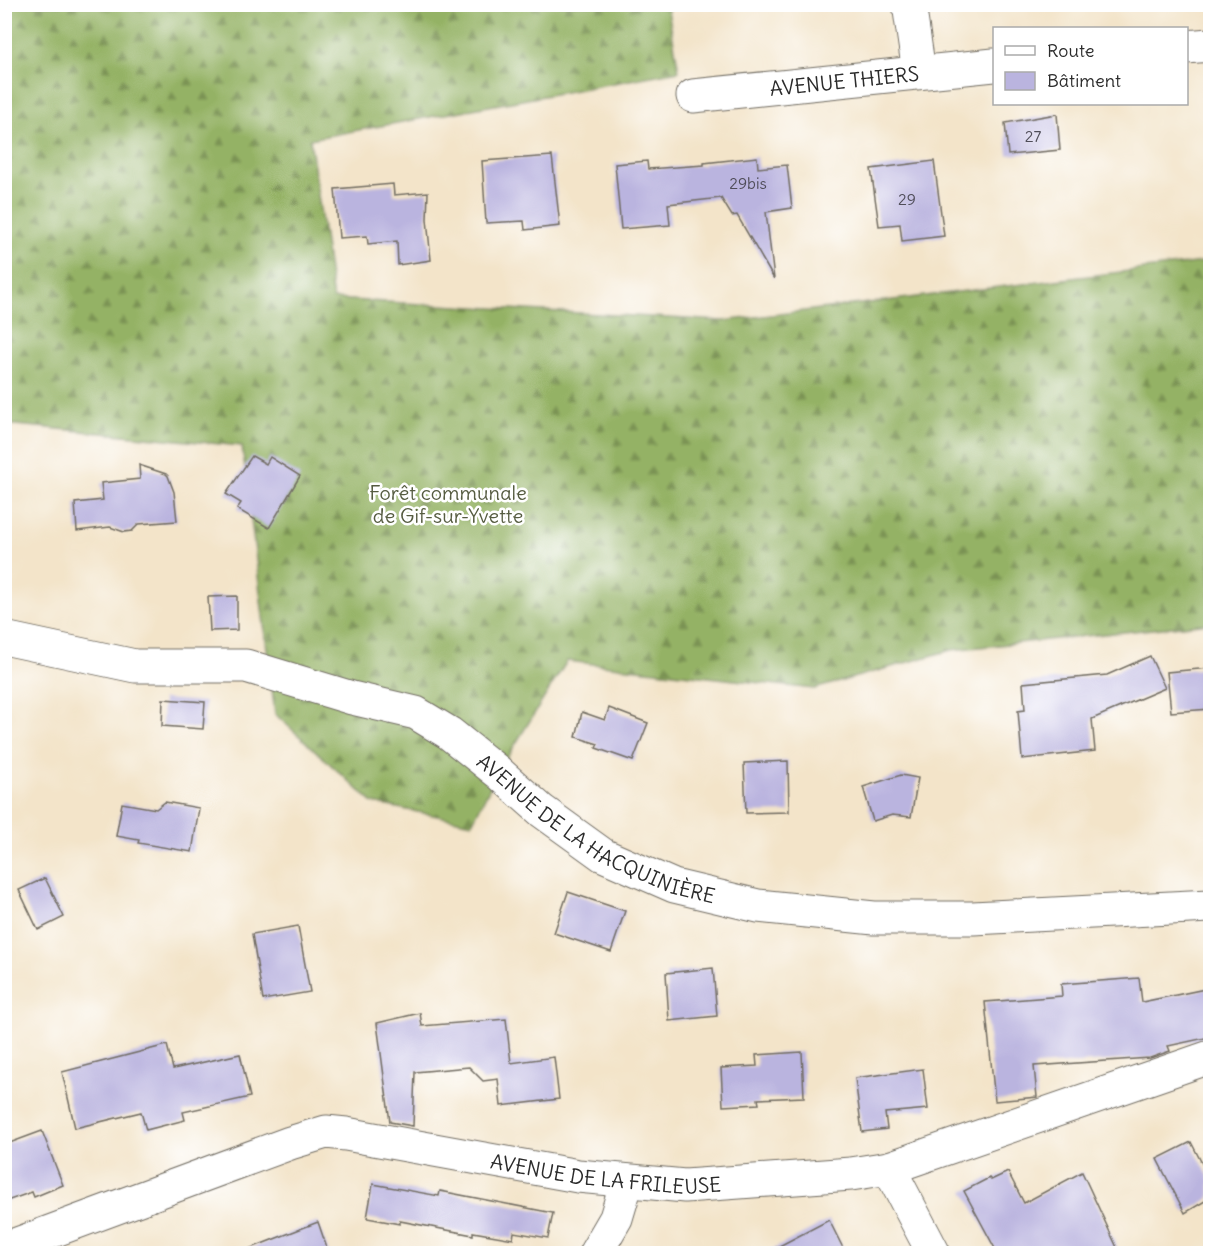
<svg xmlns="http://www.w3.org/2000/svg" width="1215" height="1258" viewBox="0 0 1215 1258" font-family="Delius,sans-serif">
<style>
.forest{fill:url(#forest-firs);stroke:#606e48;stroke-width:1.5}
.building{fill:#bab4df}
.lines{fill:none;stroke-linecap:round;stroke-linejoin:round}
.street-casing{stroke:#716c62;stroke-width:35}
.street{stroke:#fff;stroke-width:33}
.labels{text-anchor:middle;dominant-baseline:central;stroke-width:5;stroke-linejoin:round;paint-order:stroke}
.number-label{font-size:16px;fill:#4f4d58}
.street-label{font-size:20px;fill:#2b2b2b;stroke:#fff}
.park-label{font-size:20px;fill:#565c41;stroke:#fff}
</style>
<defs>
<pattern id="forest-firs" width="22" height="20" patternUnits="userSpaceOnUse" patternTransform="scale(1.5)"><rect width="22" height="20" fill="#94b265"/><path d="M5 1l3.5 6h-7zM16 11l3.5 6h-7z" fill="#799153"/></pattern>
</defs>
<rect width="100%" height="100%" fill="#fff"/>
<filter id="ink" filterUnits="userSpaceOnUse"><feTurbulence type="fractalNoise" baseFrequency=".0167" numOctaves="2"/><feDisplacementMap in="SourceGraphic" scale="12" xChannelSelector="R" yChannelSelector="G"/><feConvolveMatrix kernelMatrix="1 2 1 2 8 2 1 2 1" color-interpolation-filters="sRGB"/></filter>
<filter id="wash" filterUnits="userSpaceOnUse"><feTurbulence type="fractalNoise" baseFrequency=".008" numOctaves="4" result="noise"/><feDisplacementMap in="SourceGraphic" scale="24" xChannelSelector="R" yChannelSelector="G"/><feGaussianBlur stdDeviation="1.35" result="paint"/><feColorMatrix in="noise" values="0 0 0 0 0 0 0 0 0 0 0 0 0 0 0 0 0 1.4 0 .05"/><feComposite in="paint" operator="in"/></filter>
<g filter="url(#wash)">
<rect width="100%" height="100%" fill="#f3e4c9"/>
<path class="forest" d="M4,5h663l12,66 -369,68 23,160 390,22 487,-60v362l-259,27 -137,39 -247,-28 -69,111 -26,51 -99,-20 -98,-89 -33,-268 -237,-22z"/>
<g id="blocks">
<g class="building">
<path d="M1057,114l3,36 -52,5 -3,-32z"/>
<path d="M552,156l8,70 -35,4 -1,-9 -38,2 -4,-62z"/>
<path d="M757,157l1,11 29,-3 5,43 -26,4 8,67 -37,-64 -5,1 -11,-18 -53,6 2,21 -49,4 -6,-65 32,-3 1,8 56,-4v-2z"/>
<path d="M934,161l10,75 -42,5 -2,-17 -21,2 -8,-57z"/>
<path d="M393,184l1,11 34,-3 -1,27 4,41 -33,5 -1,-24 -29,3 -1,-8 -28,2 -4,-49z"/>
<path d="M252,456l14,8 4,-7 30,19 -31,52 -32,-19 4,-6 -15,-9z"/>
<path d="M139,465l27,9 2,2 6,16 3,29 -38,3 -7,7 -8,1 -14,-5 -33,4 -2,-28 28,-3 -2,-17 39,-4z"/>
<path d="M237,596v34l-27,1 -2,-34z"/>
<path d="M1150,656l15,32 -73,31 3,32 -73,8 -4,-48 7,-1 -2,-27 84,-8z"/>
<path d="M1210,668v41l-39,3 -4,-40z"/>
<path d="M163,699l42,3 -2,27 -41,-3z"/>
<path d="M609,708l39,15 -15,38 -37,-13 2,-4 -22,-7 6,-25 23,8z"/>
<path d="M788,761l1,51 -43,1 -2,-50z"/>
<path d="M901,775l17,3 -7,39 -19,-2 -19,6 -10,-34z"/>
<path d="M165,802l34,6 -7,44 -54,-9 1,-3 -23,-4 6,-33 34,6z"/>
<path d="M45,878l19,39 -26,13 -19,-40z"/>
<path d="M568,892l57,19 -14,41 -57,-19z"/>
<path d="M298,926l12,66 -47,8 -11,-66z"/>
<path d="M713,968l4,48 -48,5 -3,-48z"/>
<path d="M1139,978l3,24 68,-14v49l-42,9 2,5 -20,7 -116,8 3,31 -42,4 -10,-99 77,-6 -1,-12z"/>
<path d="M420,1013l2,13 84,-7 5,44 43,-6 5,42 -58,7 -3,-27 -15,2 -14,-14 -54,5 -2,54 -23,-4 -13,-99z"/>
<path d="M167,1045l6,24 67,-15 10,43 -67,15 2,8 -39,10 -5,-18 -66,16 -13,-56z"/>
<path d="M802,1052l2,45 -46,2 1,5 -36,2 -2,-38 36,-2 -1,-11z"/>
<path d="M923,1069l5,40 -43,4 2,16 -25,3 -7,-54z"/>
<path d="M42,1131l21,54 -29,12 -2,-5 -28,10v-57z"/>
<path d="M1191,1142l19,37v19l-25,15 -28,-54z"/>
<path d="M1008,1172l16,31 58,-31 38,82h-122l-34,-63 25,-13 2,2z"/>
<path d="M373,1184l66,12 1,-5 113,22 -5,25 -34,-6 -1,7 -40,-7v3l-73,-14v3l-33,-6z"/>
<path d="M829,1220l17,34h-82z"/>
<path d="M318,1222l11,32h-88v-2z"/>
</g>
</g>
</g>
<g filter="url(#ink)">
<use href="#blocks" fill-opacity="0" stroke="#716c62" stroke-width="1.5"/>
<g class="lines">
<g class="street-casing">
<g id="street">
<path d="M909,4l10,68"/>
<path d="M1186,47l24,-2"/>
<path id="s1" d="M693,96l301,-31"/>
<path id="s2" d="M4,638l131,28h111l106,32 64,15 33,20 49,39 44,39 61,44 71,31 84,20 116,12h99l237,-12"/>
<path d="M889,1168l45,86"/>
<path id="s3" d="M4,1249l286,-106 36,-11 20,2 232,42 107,10 166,-12 38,-6 321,-111"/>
<path d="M595,1254l21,-36 11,-37"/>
</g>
</g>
<use href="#street" class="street"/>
</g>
</g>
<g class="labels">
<g class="number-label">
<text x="1033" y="136">27</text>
<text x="748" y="183">29bis</text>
<text x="907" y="199">29</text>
</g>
<g class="street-label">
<text stroke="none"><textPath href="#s1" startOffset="152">AVENUE THIERS</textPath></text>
<text stroke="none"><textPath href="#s2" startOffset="638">AVENUE DE LA HACQUINIÈRE</textPath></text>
<text stroke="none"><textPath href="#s3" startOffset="626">AVENUE DE LA FRILEUSE</textPath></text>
</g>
<g class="park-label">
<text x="448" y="492">Forêt communale<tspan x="448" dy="23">de Gif-sur-Yvette</tspan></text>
</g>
</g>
<rect width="1215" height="1258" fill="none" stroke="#fff" stroke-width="24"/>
<rect x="993" y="27" width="195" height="78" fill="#ffffff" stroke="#aaaaaa" stroke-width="1.5"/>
<rect x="1005" y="46" width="30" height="9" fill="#ffffff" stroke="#aaaaaa" stroke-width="1.5"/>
<text x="1047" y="57" font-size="18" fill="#2b2b2b">Route</text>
<rect x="1005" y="72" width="30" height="18" fill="#bab4df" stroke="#aaaaaa" stroke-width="1.5"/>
<text x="1047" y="87" font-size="18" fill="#2b2b2b">Bâtiment</text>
</svg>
